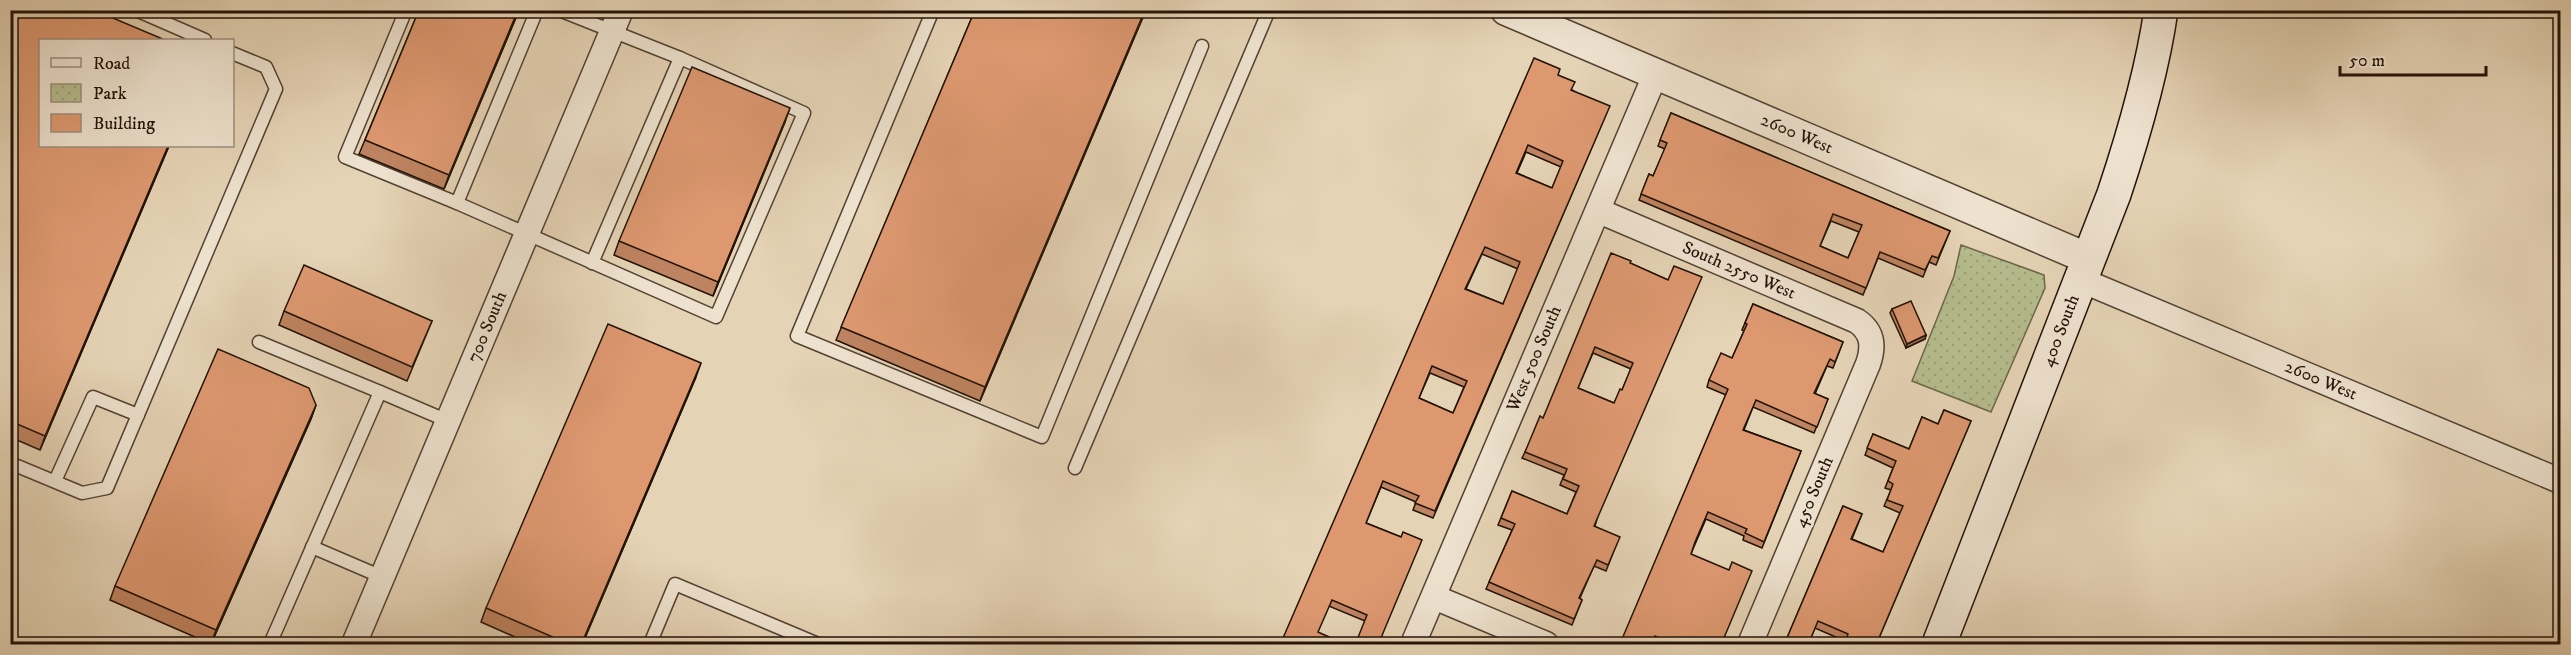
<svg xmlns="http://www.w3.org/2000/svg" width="2571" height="655" viewBox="0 0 2571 655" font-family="'IM FELL DW Pica',serif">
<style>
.park{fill:url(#park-dots);stroke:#6c674a;stroke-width:1.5}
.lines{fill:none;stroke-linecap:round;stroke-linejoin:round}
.service-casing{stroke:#534233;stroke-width:15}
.minor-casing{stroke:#534233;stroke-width:27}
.tertiary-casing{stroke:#534233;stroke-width:33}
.secondary-casing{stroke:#221208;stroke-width:36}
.service{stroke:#eee2cf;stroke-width:12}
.minor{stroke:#eee2cf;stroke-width:24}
.tertiary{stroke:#eee2cf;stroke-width:30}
.secondary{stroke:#eee2cf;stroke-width:33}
.wall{fill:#be8360;stroke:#221208;stroke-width:1.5;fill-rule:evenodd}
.shaded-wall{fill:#9b6a4e;stroke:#221208;stroke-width:1.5}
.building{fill:#dd9870;stroke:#221208;stroke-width:1.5;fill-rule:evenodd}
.labels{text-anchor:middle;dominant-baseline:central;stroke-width:5;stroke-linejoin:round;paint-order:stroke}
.street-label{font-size:18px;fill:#221208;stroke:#eee2cf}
</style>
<defs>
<pattern id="park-dots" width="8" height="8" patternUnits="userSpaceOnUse" patternTransform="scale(1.5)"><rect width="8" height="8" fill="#b5bc8d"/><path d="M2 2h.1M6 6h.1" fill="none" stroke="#9ba178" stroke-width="1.8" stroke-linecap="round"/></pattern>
</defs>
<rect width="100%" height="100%" fill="#e5d3b5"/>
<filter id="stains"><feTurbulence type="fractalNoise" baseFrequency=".00333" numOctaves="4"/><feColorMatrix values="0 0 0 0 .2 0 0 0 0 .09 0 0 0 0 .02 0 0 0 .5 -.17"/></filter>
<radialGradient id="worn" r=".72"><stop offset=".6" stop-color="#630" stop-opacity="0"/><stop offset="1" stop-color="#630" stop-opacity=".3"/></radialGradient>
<path class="park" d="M1961,245l83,30 1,13 -54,124 -79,-31 42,-105z"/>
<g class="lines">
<g class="service-casing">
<g id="service">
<path d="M136,10l69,30"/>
<path d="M406,10l-61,147 112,46"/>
<path d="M537,10l-80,193 259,114 88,-204 -124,-55 -121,-48"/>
<path d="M933,10l-136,326 245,101 160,-391"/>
<path d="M592,263l88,-205"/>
<path d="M259,342l121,50"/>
<path d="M10,463l72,30 25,-5 169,-399 -10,-22 -34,-14"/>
<path d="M1075,468l194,-458"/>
<path d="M55,481l38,-84 45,18"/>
<path d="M312,547l70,30"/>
<path d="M270,644l110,-252 68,29"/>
<path d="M650,644l25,-60 143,60"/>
</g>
</g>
<g class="minor-casing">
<g id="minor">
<path id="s1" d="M1599,211l258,110c16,11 17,26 11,43l-118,280"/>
<path id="s2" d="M2081,280l479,201"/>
<path d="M1434,597l112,47"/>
<path id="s3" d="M354,644l267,-634"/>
<path id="s4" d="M1413,644l243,-571"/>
</g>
</g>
<g class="tertiary-casing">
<g id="tertiary">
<path id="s5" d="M1506,10l583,249"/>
</g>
</g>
<g class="secondary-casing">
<g id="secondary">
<path id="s6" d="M1939,644l175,-450c20,-60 38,-121 47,-184"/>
</g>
</g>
<use href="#service" class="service"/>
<use href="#minor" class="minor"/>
<use href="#tertiary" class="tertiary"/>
<use href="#secondary" class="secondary"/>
</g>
<g class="wall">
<path d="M10,10l30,136h129l-129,304 -30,-13z"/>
<path d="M419,10h100l-75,179 -85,-35z"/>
<path d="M975,10h171l-166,391 -144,-61z"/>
<path d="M1558,75l14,15 35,22 -174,406 -20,-8 3,-8 -35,-15 -15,36 35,14 -36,84 -36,-15 -49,39zM1526,152l35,15 -9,21 -35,-15zM1482,254l36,15 -15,35 -37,-15zM1430,373l34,14 -11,26 -34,-15z"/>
<path d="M1671,113l279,118 -14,34 -7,-3 -6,15 -45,-19 -15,37 -224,-95 10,-26 4,2 12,-27 -7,-3zM1831,221l28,11 -11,26 -28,-12z"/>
<path d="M785,122l-72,174 -99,-41 5,-14z"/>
<path d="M1630,263l38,17 -73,246 22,17 -11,28 -12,-5 -14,32 2,2 -10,25 -86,-36 26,-59 -14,-5 14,-34 55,23 9,-22 -16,-7 4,-10 -42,-17 3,-6 18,-34zM1593,353l38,16 -9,21 -8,13 -36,-15z"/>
<path d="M1753,304l90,38 -10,26 -6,-2 -12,28 13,5 -14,34 -61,-26 -9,23 57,21 -39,97 -19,-8 1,-4 -38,-17 -13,30 -2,5 30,91h-64l-4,-2 -1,2h-32l106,-250 -19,-8 2,-7 23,-22 12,-27 -2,-1z"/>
<path d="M1892,309l34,26 -1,4 -19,9 -16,-35z"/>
<path d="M284,311l148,10 -25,60 -128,-56z"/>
<path d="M696,377l-114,268h-49l-52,-23 5,-14z"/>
<path d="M316,405l-5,14 -100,225 -101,-44 5,-14z"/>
<path d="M1944,410l27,11 -95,224h-32l1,-4 -30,-13 -7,17h-24l59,-139 19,8 -10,25 31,13 17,-39 -16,-7 7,-16 -6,-2 8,-20 -28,-13 8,-21 36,15 13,-32 16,7z"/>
</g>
<g class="shaded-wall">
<path d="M518,10v3l-74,176 5,-14z"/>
<path d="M1145,10h1l-166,391 5,-14z"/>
<path d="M790,108l-5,14 -72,174 5,-14z"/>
<path d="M168,146h1l-129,304 5,-14z"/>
<path d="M1926,335l-1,4 -19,9 1,-4z"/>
<path d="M701,363l-5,14 -114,268h-1z"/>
<path d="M316,405l-5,14 -100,225 5,-14z"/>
</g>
<g class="building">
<path d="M10,10h84l71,30h-125v106h128l-123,290 -35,-15z"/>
<path d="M419,10h99l-69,165 -84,-35z"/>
<path d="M975,10h170l-160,377 -144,-60z"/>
<path d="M1534,58l26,11 -2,6 17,7 -4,8 39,16 -175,405 -20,-8 4,-7 -36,-15 -17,42 35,14 2,-5 19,8 -44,105h-23l12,-30 -35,-15 -14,32 29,13h-67zM1528,145l35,16 -11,27 -36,-15zM1485,247l35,15 -17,42 -38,-15zM1432,366l35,15 -14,32 -34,-15z"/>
<path d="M692,67l98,41 -72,174 -99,-41z"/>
<path d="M1671,113l279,118 -12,27 -6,-2 -7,14 -45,-18 -14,36 -225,-94 8,-20 4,2 14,-33 -7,-3zM1833,214l29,11 -14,33 -28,-12z"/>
<path d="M1611,253l20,8 -1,2 38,17 6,-14 28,11 -108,249 26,11 -12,28 -11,-5 -18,38 3,2 -8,19 -85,-37 26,-58 -14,-6 11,-27 55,23 12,-28 -16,-7 4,-10 -42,-17 15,-36 3,2zM1595,347l38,16 -11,27 -2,-1 -6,14 -36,-15z"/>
<path d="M304,265l128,56 -20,46 -128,-56z"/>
<path d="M1911,301l15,34 -19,9 -15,-35z"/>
<path d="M1753,304l90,38 -8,20 -5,-3 -16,34 14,6 -11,28 -61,-27 -13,30 58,21 -37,91 -19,-9 2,-4 -39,-17 -13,30 -4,12 38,16 3,-8 20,9 -31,74h-46l-20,-9 -3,9h-16l-14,-6 106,-250 -19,-9 12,-27 11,5 15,-34 -2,-1z"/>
<path d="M608,324l93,39 -120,282h-10l-85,-37z"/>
<path d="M218,349l91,39 7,17 -100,225 -101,-44z"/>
<path d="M1944,410l27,11 -95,224h-32l4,-11 -30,-13 -10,24h-24l59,-139 19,8 -11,25 32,13 20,-46 -16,-6 6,-16 -5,-3 8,-20 -29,-13 6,-14 36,15 13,-32 16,7z"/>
<path d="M1471,640l12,5h-14z"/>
</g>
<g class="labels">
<g class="street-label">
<text stroke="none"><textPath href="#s5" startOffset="316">2600 West</textPath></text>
<text stroke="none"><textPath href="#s1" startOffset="152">South 2550 West</textPath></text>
<text stroke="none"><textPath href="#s3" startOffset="344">700 South</textPath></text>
<text stroke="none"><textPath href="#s6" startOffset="336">400 South</textPath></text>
<text stroke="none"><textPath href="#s4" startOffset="310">West 500 South</textPath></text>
<text stroke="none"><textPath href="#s2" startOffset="260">2600 West</textPath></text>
<text transform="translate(1814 492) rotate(-67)">450 South</text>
</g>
</g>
<rect width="2571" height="655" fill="none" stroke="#e5d3b5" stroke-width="36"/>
<rect x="12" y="12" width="2547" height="631" fill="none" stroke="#221208" stroke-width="3"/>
<rect x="18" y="18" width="2535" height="619" fill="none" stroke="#221208" stroke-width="1.5"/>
<rect x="39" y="39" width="195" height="108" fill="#eee2cf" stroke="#9c8f7f" stroke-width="1.5"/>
<rect x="51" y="58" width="30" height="9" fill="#eee2cf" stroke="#9c8f7f" stroke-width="1.5"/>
<text x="93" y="69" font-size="18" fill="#221208">Road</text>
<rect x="51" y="84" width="30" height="18" fill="url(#park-dots)" stroke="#9c8f7f" stroke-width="1.5"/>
<text x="93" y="99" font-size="18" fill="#221208">Park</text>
<rect x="51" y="114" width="30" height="18" fill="#dd9870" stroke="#9c8f7f" stroke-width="1.5"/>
<text x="93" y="129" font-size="18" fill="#221208">Building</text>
<path d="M2340 66v9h146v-9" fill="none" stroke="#221208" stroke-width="3"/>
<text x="2349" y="66" font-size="18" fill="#221208" stroke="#eee2cf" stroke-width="4.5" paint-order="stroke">50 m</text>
<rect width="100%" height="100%" filter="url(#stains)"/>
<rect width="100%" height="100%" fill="url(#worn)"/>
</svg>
